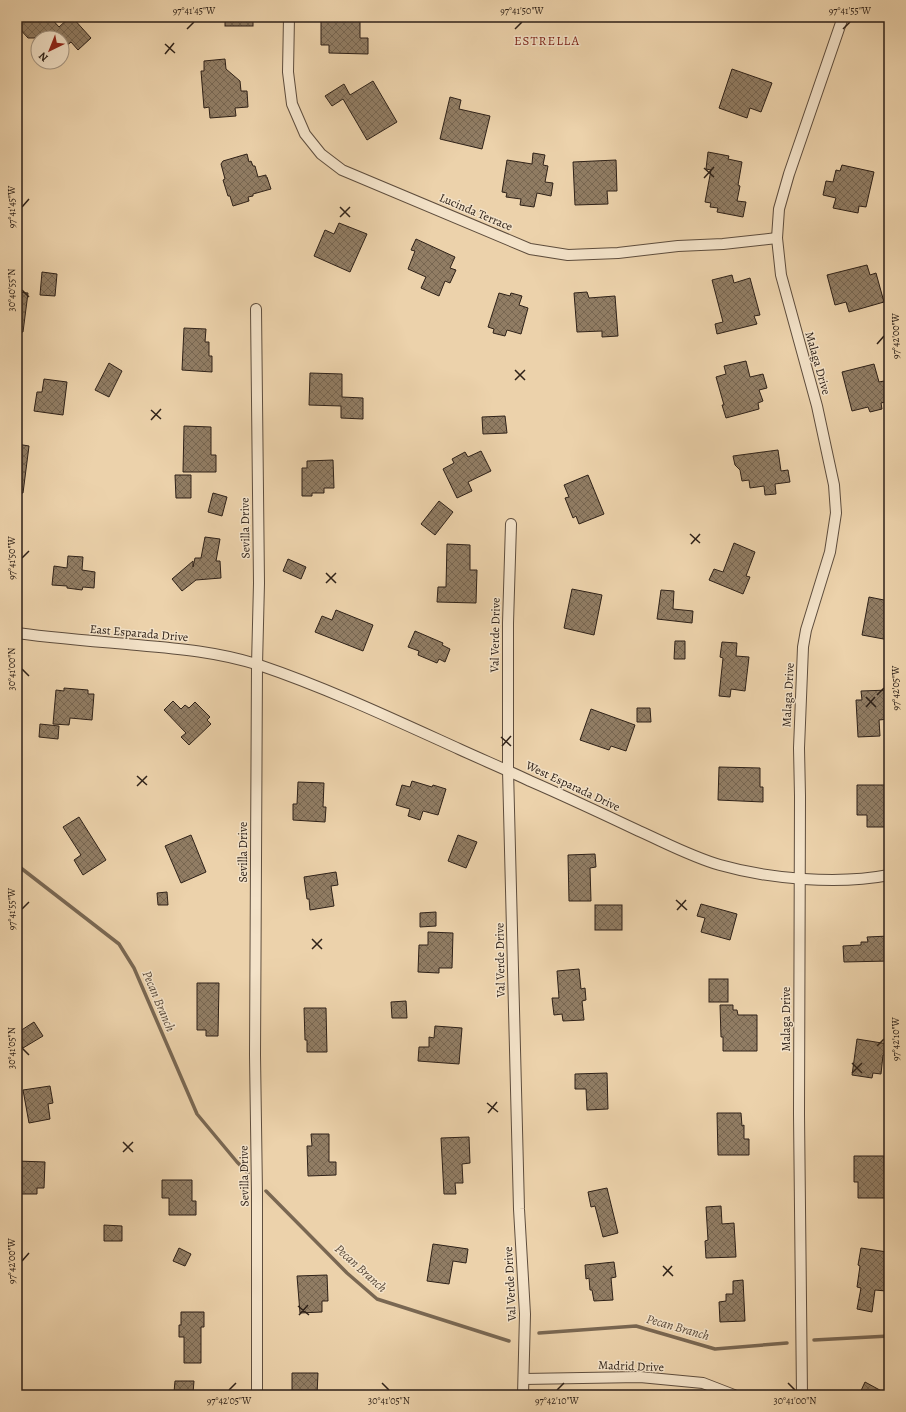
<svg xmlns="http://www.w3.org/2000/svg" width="906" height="1412" viewBox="0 0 906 1412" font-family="Alegreya,serif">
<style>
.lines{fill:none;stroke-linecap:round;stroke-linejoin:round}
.stream{stroke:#796752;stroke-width:3.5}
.building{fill:url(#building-cross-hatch);stroke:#2e2118}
.minor-casing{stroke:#5e4d3d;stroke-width:12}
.minor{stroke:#f3e2c8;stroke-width:10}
.ticks{fill:none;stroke:#2e2118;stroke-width:1.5}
.labels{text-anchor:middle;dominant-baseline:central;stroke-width:3;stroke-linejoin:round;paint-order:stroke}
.street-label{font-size:12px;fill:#2e2118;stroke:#f3e2c8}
.neighbourhood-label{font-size:13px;letter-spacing:1px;fill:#7a1f14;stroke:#f3e2c8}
.water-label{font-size:13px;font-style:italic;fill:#5a4a3a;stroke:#f3e2c8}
.neatline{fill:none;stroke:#2e2118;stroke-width:1.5}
.ticks-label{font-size:10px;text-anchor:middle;fill:#2e2118}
</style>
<defs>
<pattern id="building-cross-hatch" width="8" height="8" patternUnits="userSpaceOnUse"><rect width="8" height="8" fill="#917d64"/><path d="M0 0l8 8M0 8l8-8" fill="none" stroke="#776651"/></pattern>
</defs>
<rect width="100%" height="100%" fill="#ecd2ab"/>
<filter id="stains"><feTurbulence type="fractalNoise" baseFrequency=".005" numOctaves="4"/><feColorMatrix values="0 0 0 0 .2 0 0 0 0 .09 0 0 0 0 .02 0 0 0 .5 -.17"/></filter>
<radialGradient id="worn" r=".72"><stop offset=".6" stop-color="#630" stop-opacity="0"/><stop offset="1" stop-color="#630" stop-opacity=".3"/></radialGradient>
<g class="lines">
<g class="stream">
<path d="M17,865l102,79 15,24 63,146 40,48 11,11"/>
<path d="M266,1191l81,82 30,26 132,42"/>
<path d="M539,1333l97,-7 79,23 72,-6"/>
<path d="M814,1340l75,-4"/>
</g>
</g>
<g class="building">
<path d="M17,17h33l9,10 11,-10h2l19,21 -13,12 -7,-8 -9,8v-12h-34l-11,-12z"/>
<rect x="225" y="17" width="28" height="9"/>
<path d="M321,17h39v21h8v16l-39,-1v-8h-8z"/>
<path d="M225,59l1,10 14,12 1,10h6l1,16 -13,1 1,8 -26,2 -1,-11 -5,1 -3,-37h3v-10z"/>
<path d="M732,69l40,14 -11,29 -11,-4 -3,10 -28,-10z"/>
<path d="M373,81l24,41 -30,18 -24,-41 -11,7 -7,-10 19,-12 6,11z"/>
<path d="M450,97l11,3 -2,9 31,7 -8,33 -42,-10z"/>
<path d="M708,152l21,4 -1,3 14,3 -4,23 2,1 -3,15 9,1 -3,15 -26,-5 1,-4 -8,-1 1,-4 -6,-1 6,-32 -5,-1z"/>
<path d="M533,153l12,2 -2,10 5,1 -3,16 8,1 -2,13 -14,-3 -3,14 -14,-2 1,-6 -15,-2 1,-4 -5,-1 5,-32 25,4z"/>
<path d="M247,154l2,8 2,-1 2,5h2l3,11 8,-2v2h1l4,12 -18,5v2l-5,1 1,4 -16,5 -3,-10h-2l-5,-16 2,-1 -4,-15 2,-3z"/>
<path d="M616,160l1,31h-10l1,13 -33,1 -2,-43z"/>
<path d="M842,165l32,7 -8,35 -7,-1 -1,7 -25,-5 3,-10 -13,-3 3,-14 7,1 3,-12 4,1z"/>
<path d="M339,223l28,11 -17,38 -36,-16 11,-26 9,4z"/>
<path d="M416,239l39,18 -5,11 6,2 -6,13 -5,-2 -6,15 -18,-8 5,-11 -18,-8 7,-18 -4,-1z"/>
<path d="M867,265l3,10 6,-2 8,29 -35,10 -3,-10 -11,3 -8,-30z"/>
<path d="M42,272l15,2 -2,22 -15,-1z"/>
<path d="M732,275l2,8 16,-5 10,37 -6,1 3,8 -40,10 -2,-10 8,-2 -11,-42z"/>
<path d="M17,292l11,1 -5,39h-6z"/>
<path d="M587,292l2,6 26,-2 3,40 -16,1v-6l-25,1 -3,-39z"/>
<path d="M499,293l11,3 1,-3 11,3 -3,9 9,3 -7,26 -14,-4 -2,6 -12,-3 1,-4 -6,-2z"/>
<path d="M184,328l22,1 -1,13h4v14h3v16l-30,-2z"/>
<path d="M746,361l4,16 13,-3 4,14 -8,2 4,11 -5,2 1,6 -33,9 -4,-13h2l-8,-28 10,-3 -2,-8z"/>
<path d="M109,363l13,8 -13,26 -14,-7z"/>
<path d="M874,364l5,18 10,-2v21l-8,2 1,6 -12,3 -2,-5 -16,4 -10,-39z"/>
<path d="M310,373l32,1v23l21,1v21l-22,-1v-12l-32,-1z"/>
<path d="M44,379l23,3 -4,33 -29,-4 3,-19h5z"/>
<path d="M505,416l2,17 -24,1 -1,-17z"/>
<path d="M184,426l27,1v28h5v17h-33z"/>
<path d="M17,444l12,2 -6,47h-6z"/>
<path d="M778,450l3,21 7,-1 2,12 -15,2 1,10 -11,1 -1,-9 -14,2 -1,-8 -7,1 -2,-11 -5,-5 -2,-9z"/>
<path d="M481,451l10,20 -23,11 4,9 -15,7 -14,-29 11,-6 -2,-4 13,-7 3,5z"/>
<path d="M333,460l1,28h-10v5h-12v3h-10v-28h5v-7z"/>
<path d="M175,475h16v23h-15z"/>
<path d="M588,475l16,39 -25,10 -3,-8 -3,2 -8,-20 4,-1 -5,-12z"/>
<path d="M213,493l14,4 -5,19 -14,-4z"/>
<path d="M439,501l14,11 -18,23 -14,-11z"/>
<path d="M205,537l15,2 -4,22h4l1,17 -25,2 -14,11 -10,-12 21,-18v6l2,-9h6z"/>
<path d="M734,543l21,9 -9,24 4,1 -7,17 -34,-14 5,-11 9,3z"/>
<path d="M447,544l23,1v25h7l-1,33 -39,-1 1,-15h8z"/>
<path d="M68,556l15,1 -1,13 13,2 -1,16 -11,-1 -1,3 -15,-2v-2l-15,-1 2,-19 13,2z"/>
<path d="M288,559l18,8 -5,12 -18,-8z"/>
<path d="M572,589l30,6 -8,40 -30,-7z"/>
<path d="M661,590l13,1 -1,18 20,2 -1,12 -35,-4z"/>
<path d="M869,597l20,4v39l-27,-5z"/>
<path d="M336,610l37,15 -10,26 -48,-19 7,-16 10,4z"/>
<path d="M415,631l28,12 -1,2 8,4 -5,13 -6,-3 -2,4 -19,-8 1,-4 -11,-4z"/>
<path d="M675,641h10v18h-11z"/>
<path d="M722,642l15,1 -1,13 13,1 -4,34 -14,-2 -1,8 -11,-1 4,-38 -3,-1z"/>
<path d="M64,688l24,2v4h6l-2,26 -22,-2 -1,7 -16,-1 3,-34 8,1z"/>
<path d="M889,690v29l-10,1 1,16 -22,1 -2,-37h6l-1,-9z"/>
<path d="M173,701l8,8 4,-4 4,3 6,-6 15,15 -3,3 4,4 -22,21 -8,-8 5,-4 -22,-23z"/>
<path d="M637,708h13l1,14h-14z"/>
<path d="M591,709l44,16 -9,26 -15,-5 -2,4 -29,-10z"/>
<path d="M40,724l19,2 -1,13 -19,-2z"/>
<path d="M719,767l41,1v19h3v15l-45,-2z"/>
<path d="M412,781l20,6 1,-2 13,4 -8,26 -15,-4 -3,9 -12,-4 2,-7 -14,-4 6,-20 8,2z"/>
<path d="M298,782l26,1 -1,24h3l-1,15 -32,-2v-16h4z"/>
<path d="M857,785h32v19h-2v23h-20v-12h-10z"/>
<path d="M79,817l27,43 -23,15 -9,-15 7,-5 -18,-28z"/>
<path d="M191,835l15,37 -25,11 -16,-37z"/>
<path d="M458,835l19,7 -11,26 -18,-7z"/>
<path d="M595,854l1,13 -6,1 1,33h-22l-1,-46z"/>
<path d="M336,872l2,13 -7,1 3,20 -24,4 -1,-11h-2l-3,-22z"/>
<path d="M167,892l1,13h-10l-1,-12z"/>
<path d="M701,904l36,10 -7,26 -29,-8 4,-14 -8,-2z"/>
<rect x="595" y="905" width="27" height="25"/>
<path d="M436,912v14l-16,1v-14z"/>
<path d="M428,932l25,1 -1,35h-13v5l-21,-1 1,-27h9z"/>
<path d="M889,936v25l-45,1 -1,-16 18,-1v-3h7l-1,-5z"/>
<path d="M579,969l2,20 4,-1 1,12 -4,1 2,19 -21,1 -1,-7 -8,1 -2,-17h7l-2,-27z"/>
<rect x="709" y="979" width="19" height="23"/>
<path d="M197,983h22l-1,53h-12v-6h-9z"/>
<path d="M406,1001l1,17h-15l-1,-16z"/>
<path d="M720,1005h13v5h4l1,5h19v36h-34v-14h-2z"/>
<path d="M304,1008h22l1,44h-20v-12h-2z"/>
<path d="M34,1022l9,14 -20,12 -6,-9v-6z"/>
<path d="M435,1026l27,2 -3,36 -41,-3 1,-14h10v-10l5,1z"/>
<path d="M857,1039l31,5 -2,11h-3l-2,19 -8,-1 -1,5 -20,-3z"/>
<path d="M607,1073l1,36 -21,1 -1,-21h-11v-15z"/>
<path d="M50,1086l3,17 -5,1 2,15 -21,4 -6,-33z"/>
<path d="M717,1113h24l1,13 2,-1v14h5v16h-31z"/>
<path d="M311,1134h18v28h7v13l-28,1 -1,-30h5z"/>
<path d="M469,1137l1,26 -8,1 1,19h-8l1,11h-12l-3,-56z"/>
<path d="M854,1156h30l1,42h-27v-16h-4z"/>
<path d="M17,1161l28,1 -1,26h-7v6h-20z"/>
<path d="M162,1180h30v21h4v14h-27v-17h-7z"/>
<path d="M607,1188l11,45 -15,4 -8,-31 -4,1 -3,-15z"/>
<path d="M721,1206l1,18 12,-1 2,34 -30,1 -1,-17 3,-1 -2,-33z"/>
<path d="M104,1225l18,1v15h-18z"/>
<path d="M433,1244l35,5 -2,14 -13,-2 -4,23 -22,-3z"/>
<path d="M179,1248l12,6 -6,12 -12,-5z"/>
<path d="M861,1248l26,4 -1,8h3v12l-3,19 -11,-1 -3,22 -15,-3 4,-21 -4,-1 3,-21 -2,-1z"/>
<path d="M614,1262l2,15 -5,1 2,22 -19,1 -2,-11h-2l-1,-12 -3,1 -1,-14z"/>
<path d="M327,1275l1,26h-6v11l-22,1 -3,-37z"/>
<path d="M743,1280l2,41 -25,1 -1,-20 7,-1v-7h7v-13z"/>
<path d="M181,1312h23v15h-3v36h-17v-26h-5v-12h2z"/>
<path d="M292,1373h26l-1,22h-25z"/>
<path d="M175,1381h19l-1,12 -19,-1z"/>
<path d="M865,1382l24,13h-30z"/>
</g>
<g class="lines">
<g class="minor-casing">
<g id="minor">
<path d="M289,17l-1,55 4,32 13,30 16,20 21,16 188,79 38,6 50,-2 60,-7 45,-2 54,-6"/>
<path d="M256,309l3,274 -2,82 -2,390 2,138v202"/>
<path d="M511,524l-3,99v147l11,439 6,105 -2,81"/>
<path d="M17,633c37,5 73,8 110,11 45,4 89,7 132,21 68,23 134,54 200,84 24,11 48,21 71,32 37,16 73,33 109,50 27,12 53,26 81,34 49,14 118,20 169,10"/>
<path d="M524,1379l116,-2 63,6 31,12"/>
<path d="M802,1395l-3,-281 1,-318 -1,-48 4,-101 3,-17 24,-78 6,-39 -2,-28 -17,-79 -36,-131 -4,-37 2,-29 10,-35 54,-157"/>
</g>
</g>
<use href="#minor" class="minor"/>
</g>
<path class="ticks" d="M187,29l7,-7M515,29l7,-7M843,29l7,-7M165,44l10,9M165,54l9,-11M704,168l10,9M704,178l10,-11M22,207l7,-8M340,207l10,10M340,217l10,-10M22,290l7,7M877,344l7,-8M515,370l10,10M515,380l10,-10M151,410l10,9M151,420l10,-11M690,534l10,9M691,544l9,-10M22,558l7,-7M326,573l10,10M326,583l10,-10M22,669l7,7M877,695l7,-7M866,697l10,10M866,707l9,-10M501,737l10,9M502,746l9,-10M137,776l10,9M137,786l10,-10M676,900l11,10M22,909l7,-7M677,910l9,-10M312,939l10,10M312,949l10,-10M877,1046l7,-7M22,1048l7,7M852,1063l10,10M852,1073l10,-10M487,1103l11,9M488,1113l9,-11M123,1142l10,10M123,1152l10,-10M22,1261l7,-8M663,1266l10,10M663,1276l9,-10M298,1306l11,9M299,1315l9,-10M382,1383l7,7M788,1383l7,7M229,1390l7,-7M557,1390l7,-7"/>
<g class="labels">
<g class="street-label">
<text transform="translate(476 212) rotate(23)">Lucinda Terrace</text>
<text transform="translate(818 363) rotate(74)">Malaga Drive</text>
<text transform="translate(245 528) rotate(-91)">Sevilla Drive</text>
<text transform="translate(139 633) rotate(5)">East Esparada Drive</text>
<text transform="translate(495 635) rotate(-89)">Val Verde Drive</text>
<text transform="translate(788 695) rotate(-87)">Malaga Drive</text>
<text transform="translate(573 786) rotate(25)">West Esparada Drive</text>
<text transform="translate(243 852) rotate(-90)">Sevilla Drive</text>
<text transform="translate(500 960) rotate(-91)">Val Verde Drive</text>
<text transform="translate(786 1019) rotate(-90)">Malaga Drive</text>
<text transform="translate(244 1176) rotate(-91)">Sevilla Drive</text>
<text transform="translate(510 1284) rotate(-93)">Val Verde Drive</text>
<text transform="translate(631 1366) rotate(2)">Madrid Drive</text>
</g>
<g class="neighbourhood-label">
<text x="547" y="40">ESTRELLA</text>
</g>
<g class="water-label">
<text transform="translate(159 1001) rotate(67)">Pecan Branch</text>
<text transform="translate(361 1268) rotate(42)">Pecan Branch</text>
<text transform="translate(678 1327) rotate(16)">Pecan Branch</text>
</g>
</g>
<rect width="906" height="1412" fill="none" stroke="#ecd2ab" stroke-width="44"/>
<g transform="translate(50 50) rotate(223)"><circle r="19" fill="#f3e2c8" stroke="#a49582"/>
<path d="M0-3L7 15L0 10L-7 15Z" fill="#8f2418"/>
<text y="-6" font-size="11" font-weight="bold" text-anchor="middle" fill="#2e2118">N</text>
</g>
<rect x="22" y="22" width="862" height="1368" class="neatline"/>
<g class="ticks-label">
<text x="194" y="14">97°41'45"W</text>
<text x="522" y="14">97°41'50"W</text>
<text x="850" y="14">97°41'55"W</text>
<text transform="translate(11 207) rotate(-90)" y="4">97°41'45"W</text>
<text transform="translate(11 290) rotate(-90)" y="4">30°40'55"N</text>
<text transform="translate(895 336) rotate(-90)" y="4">97°42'00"W</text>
<text transform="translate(11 558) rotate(-90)" y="4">97°41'50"W</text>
<text transform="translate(11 669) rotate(-90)" y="4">30°41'00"N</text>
<text transform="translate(895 688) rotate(-90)" y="4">97°42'05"W</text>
<text transform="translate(11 909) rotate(-90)" y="4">97°41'55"W</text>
<text transform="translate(895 1039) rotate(-90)" y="4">97°42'10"W</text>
<text transform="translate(11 1048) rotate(-90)" y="4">30°41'05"N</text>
<text transform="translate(11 1261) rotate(-90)" y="4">97°42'00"W</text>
<text x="229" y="1404">97°42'05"W</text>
<text x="389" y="1404">30°41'05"N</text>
<text x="557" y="1404">97°42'10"W</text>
<text x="795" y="1404">30°41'00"N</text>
</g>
<rect width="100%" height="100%" filter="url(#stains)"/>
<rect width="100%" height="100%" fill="url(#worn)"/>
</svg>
